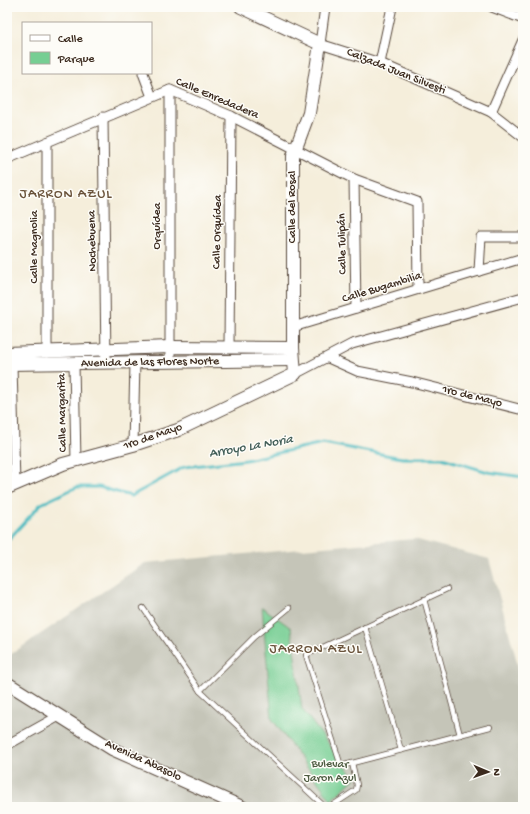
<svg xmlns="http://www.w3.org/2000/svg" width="530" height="814" viewBox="0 0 530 814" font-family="'Gochi Hand',sans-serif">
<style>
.industrial{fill:#c5c5b8}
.green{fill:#76ce93;stroke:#587c58}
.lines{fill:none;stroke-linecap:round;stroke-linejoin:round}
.stream{stroke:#4cbbc1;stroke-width:3}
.service-casing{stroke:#57473a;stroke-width:6}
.minor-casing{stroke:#57473a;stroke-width:11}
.tertiary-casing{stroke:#57473a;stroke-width:14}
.service{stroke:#fff;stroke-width:4.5}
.minor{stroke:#fff;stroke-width:9}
.tertiary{stroke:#fff;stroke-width:12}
.labels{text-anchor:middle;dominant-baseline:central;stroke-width:3;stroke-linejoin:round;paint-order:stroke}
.street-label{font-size:12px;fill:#3b2a1e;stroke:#fdfcf7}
.park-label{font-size:12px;fill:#4d5b41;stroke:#fdfcf7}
.water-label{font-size:13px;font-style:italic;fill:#415d57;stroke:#fdfcf7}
.quarter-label{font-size:14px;letter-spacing:1px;fill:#6a533b;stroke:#fdfcf7}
</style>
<rect width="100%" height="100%" fill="#fdfcf7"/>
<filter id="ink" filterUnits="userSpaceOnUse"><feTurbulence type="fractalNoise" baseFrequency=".025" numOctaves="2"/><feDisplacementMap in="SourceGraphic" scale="8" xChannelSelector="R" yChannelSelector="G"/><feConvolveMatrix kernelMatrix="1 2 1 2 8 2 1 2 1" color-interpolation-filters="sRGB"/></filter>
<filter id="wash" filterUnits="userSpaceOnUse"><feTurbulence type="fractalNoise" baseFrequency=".012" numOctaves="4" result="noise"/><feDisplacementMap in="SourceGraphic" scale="16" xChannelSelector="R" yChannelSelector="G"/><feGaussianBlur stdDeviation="0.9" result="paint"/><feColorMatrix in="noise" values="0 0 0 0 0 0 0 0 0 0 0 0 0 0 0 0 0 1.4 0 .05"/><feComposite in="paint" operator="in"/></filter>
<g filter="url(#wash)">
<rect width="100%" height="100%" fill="#f5eedb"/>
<path class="industrial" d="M414,539l75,20 34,125v123h-516v-150l138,-94z"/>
<path class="green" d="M262,607l29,21 11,81 53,69 -24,22 16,7h-23l7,-7 -59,-81z"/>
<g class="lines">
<path class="stream" d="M7,541l34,-37 36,-17h22l32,9 53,-29 62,-7 77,-17 79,15h40l46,14 35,5"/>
</g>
</g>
<g filter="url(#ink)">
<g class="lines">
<g class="service-casing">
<g id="service">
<path d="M447,589l-141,66 35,111 149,-39"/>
<path d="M424,599l36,136"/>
<path d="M143,608l57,83 125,116"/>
<path d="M365,627l36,123"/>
<path d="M200,691l54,-54 35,-29"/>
<path d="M330,807l26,-17 1,-5 -5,-22"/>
</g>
</g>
<g class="minor-casing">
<g id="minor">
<path d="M325,7l-5,37 60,19 111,49 32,25"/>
<path d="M492,7l31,12"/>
<path d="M380,63l12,-56"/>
<path d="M143,73l9,24"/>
<path d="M170,90v272"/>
<path d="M491,112l32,-72"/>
<path d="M103,117l3,246"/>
<path d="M7,159l163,-69 61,26 123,63 63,23 1,87"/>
<path d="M354,179l2,129"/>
<path d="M523,237h-42l-2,34 44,-13"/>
<path d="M293,327l186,-56"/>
<path d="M229,347l2,-231"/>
<path d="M47,353v-211"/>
<path d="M328,358l29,13 55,11 111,28"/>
<path d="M12,364l3,121"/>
<path d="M74,364l2,97"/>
<path d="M295,374l57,-30 171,-47"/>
<path d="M133,445l2,-82"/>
<path d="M7,745l52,-29"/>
</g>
</g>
<g class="tertiary-casing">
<g id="tertiary">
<path d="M7,353l163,-6 123,1"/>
<path d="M7,364l286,-4"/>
<path d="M7,488l56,-24 70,-19 45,-15 117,-56 -2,-26v-192l16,-43 11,-69 -79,-37"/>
<path d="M7,683l105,66 130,58"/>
</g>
</g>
<use href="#service" class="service"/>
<use href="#minor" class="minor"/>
<use href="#tertiary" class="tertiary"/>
</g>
</g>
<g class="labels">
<g class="street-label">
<text transform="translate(396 72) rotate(22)">Calzada Juan Silvesti</text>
<text transform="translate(217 99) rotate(23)">Calle Enredadera</text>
<text transform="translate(293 207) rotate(-90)">Calle del Rosal</text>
<text transform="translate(158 226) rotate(-90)">Orquídea</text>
<text transform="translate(218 232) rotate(-89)">Calle Orquídea</text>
<text transform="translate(93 241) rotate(-91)">Nochebuena</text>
<text transform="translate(343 244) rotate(-91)">Calle Tulipán</text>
<text transform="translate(35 247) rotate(-90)">Calle Magnolia</text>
<text transform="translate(382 288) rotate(-17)">Calle Bugambilia</text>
<text transform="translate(150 363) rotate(-1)">Avenida de las Flores Norte</text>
<text transform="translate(472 397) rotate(14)">1ro de Mayo</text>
<text transform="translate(63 413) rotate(-91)">Calle Margarita</text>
<text transform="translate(153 437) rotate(-19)">1ro de Mayo</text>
<text transform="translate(143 761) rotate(25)">Avenida Abasolo</text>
</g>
<g class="park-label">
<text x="330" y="765">Bulevar<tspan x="330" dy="14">Jaron Azul</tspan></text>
</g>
<g class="water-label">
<text transform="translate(251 447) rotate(-10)">Arroyo La Noria</text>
</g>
<g class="quarter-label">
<text x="66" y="194">JARRON AZUL</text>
<text x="316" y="649">JARRON AZUL</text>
</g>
</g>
<rect width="530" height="814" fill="none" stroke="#fdfcf7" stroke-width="24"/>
<rect x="22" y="22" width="130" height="52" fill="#fdfcf7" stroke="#afa8a0"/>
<rect x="30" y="35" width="20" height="6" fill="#ffffff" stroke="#afa8a0"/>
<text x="58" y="42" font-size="12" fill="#3b2a1e">Calle</text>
<rect x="30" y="52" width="20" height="12" fill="#76ce93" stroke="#afa8a0"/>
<text x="58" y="62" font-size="12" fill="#3b2a1e">Parque</text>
<g transform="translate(488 772) rotate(92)" stroke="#fdfcf7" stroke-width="3" paint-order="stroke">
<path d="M0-3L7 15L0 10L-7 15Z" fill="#3b2a1e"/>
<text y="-6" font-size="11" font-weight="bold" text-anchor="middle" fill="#3b2a1e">N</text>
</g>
</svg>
